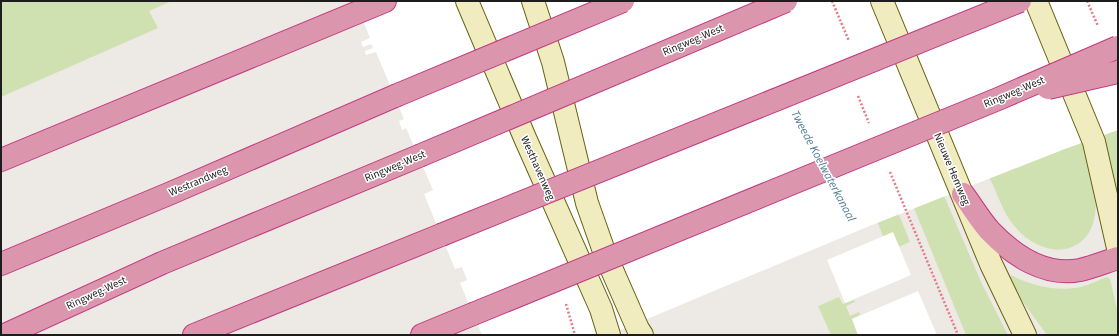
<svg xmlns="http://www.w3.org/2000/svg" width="1119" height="336" viewBox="0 0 1119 336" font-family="'Source Sans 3',sans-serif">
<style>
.grass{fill:#d0e1b1}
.pier{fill:#fff}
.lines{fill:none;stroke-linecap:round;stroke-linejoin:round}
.secondary-casing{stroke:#676212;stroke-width:24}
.highway-casing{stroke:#c33a7f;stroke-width:24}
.path{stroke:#e87b81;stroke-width:2.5;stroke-dasharray:2 2;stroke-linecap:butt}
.secondary{stroke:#f1ecbf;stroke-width:22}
.highway{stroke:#db96ae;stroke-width:22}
.highway-bridge-casing{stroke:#c33a7f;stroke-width:24;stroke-linecap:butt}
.highway-bridge{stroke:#db96ae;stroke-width:22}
.labels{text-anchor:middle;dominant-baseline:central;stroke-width:3;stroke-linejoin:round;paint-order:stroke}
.street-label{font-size:11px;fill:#1d1d1d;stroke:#fff}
.water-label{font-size:12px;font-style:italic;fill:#4f7c93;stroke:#fff}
</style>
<rect width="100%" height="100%" fill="#ede9e5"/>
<g class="grass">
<path d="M1,1h171l-23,10 9,17 -157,69z"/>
<path d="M1118,116v82l-14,-50 -9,-24z"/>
<path d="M1079,130c11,31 36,103 -10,118 -16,5 -32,-2 -45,-12 -18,-16 -22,-30 -31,-51 -3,-7 -8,-12 -12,-18l66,-25 5,12 8,-3 -5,-12z"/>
<path d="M939,184l43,100 26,51h-42l-57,-139z"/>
<path d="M894,202l16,40 -21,9 -16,-40z"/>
<path d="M1011,275c21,11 46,17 70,12 8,-2 17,-7 26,-10l3,2 8,34v22h-71l-38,-52z"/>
<path d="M839,297l4,7 11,-4 1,2 -9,4 4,10 9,-4 1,3 -8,4 6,16h-27l-13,-29z"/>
</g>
<g class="pier">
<path d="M355,1h763v129l-56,20 -195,77 -258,108h-127l-22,-52 7,-3 -5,-13 -7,2 -31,-75 9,-4 -27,-62 -4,2 -3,-9 5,-2 -28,-67 -10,3 -1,-4 8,-3 -2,-4 -8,3 -2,-5 9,-4z"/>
<path d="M893,232l18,43 -66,28 -18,-43z"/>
<path d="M918,291l19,44h-79l-6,-16z"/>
</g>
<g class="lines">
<g class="secondary-casing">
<g id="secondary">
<path d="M467,1l58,137 76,171 8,26"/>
<path d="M533,1l20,61 34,141 18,51 33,75 4,6"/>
<path d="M882,1l109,263 34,71"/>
<path d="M1036,1l58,141 24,106"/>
</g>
</g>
<g class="highway-casing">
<g id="highway">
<path d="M1,160l384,-159"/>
<path d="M963,194c9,12 17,26 27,37 23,24 55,46 90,39 13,-3 25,-8 38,-12"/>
<path d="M1,264l170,-71 224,-97"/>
<path d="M5,335l157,-72 257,-107"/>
<path d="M194,335l247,-100"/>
<path d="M422,335l51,-21"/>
</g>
</g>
<g class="path">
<path d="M832,1l17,40"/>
<path d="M1087,1l11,25"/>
<path d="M858,96l11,27"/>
<path d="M890,172l68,163"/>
<path d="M566,304l9,31"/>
</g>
<use href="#secondary" class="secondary"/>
<use href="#highway" class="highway"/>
<g class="highway-bridge-casing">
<g id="highway-bridge">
<path d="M1048,88l70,-16"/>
<path d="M395,96l228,-95"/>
<path d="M419,156l367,-155"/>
<path d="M441,235l579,-234"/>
<path d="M473,314l525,-215 120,-52"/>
</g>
</g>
<use href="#highway-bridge" class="highway-bridge"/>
</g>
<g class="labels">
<g class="street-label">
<text transform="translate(693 40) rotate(-23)">Ringweg-West</text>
<text transform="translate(1014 92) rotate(-23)">Ringweg-West</text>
<text transform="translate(395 166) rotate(-23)">Ringweg-West</text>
<text transform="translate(538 168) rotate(66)">Westhavenweg</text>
<text transform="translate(952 169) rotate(67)">Nieuwe Hemweg</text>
<text transform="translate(198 181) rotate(-23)">Westrandweg</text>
<text transform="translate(96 293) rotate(-25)">Ringweg-West</text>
</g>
<g class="water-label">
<text transform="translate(823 166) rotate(62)">Tweede Koelwaterkanaal</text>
</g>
</g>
<rect width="1119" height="336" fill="none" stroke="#1d1d1d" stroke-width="4"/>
</svg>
